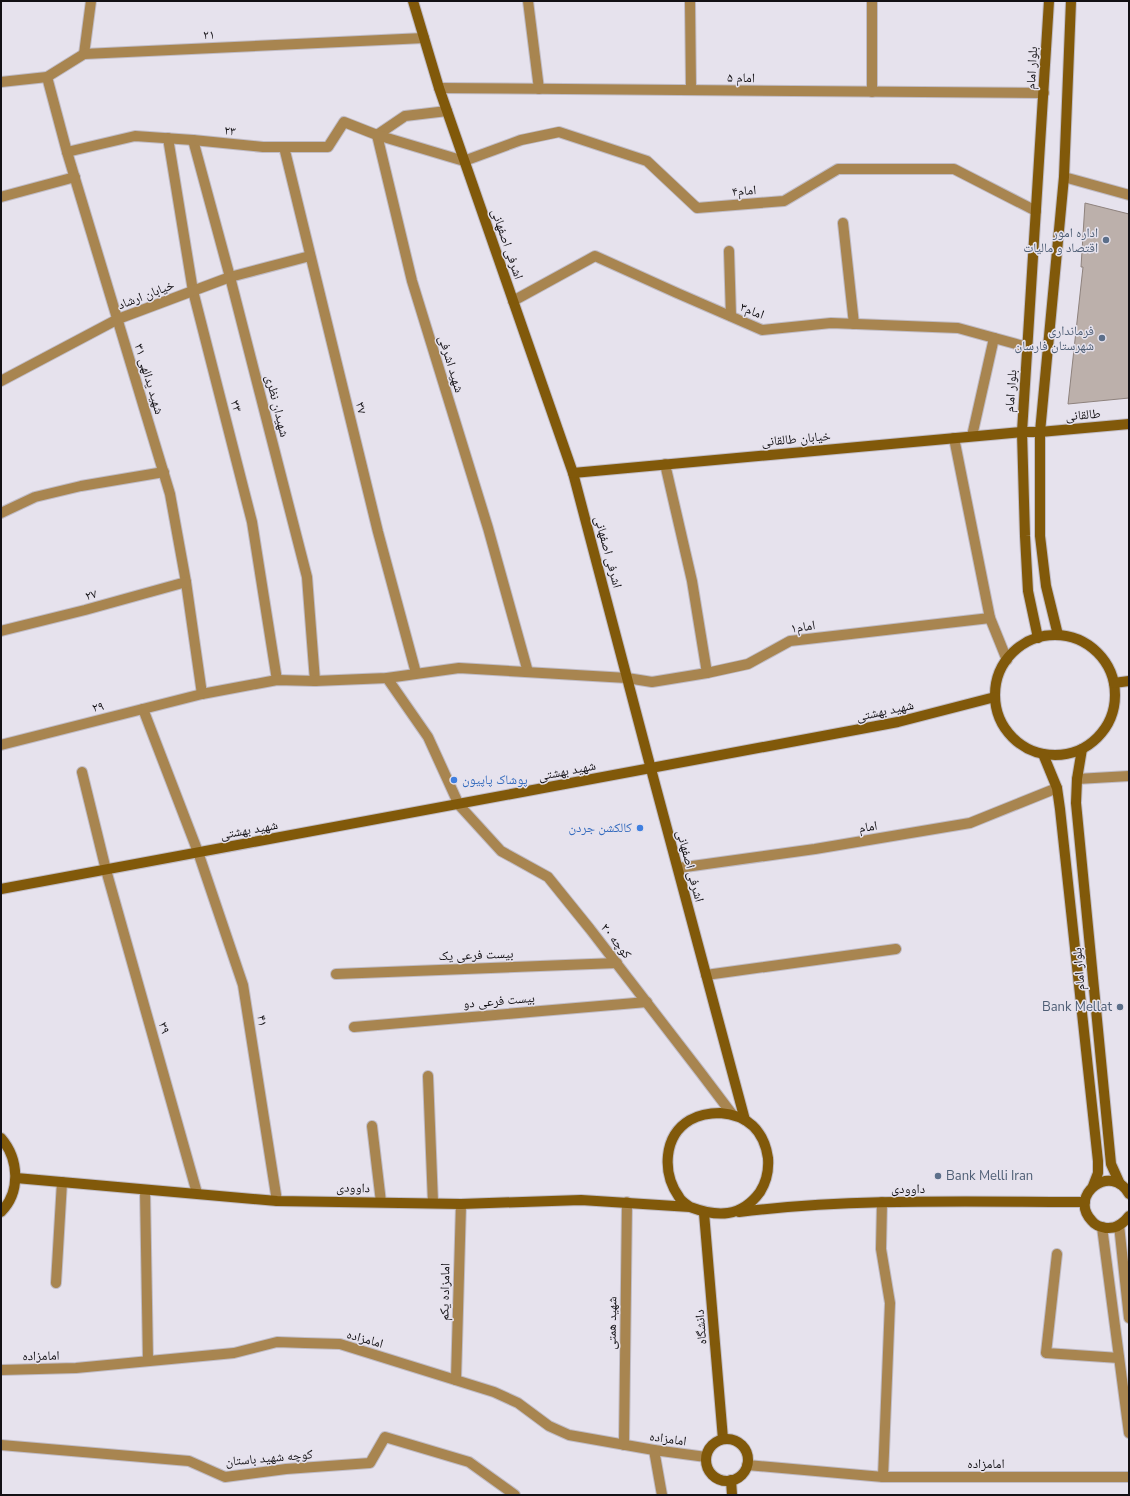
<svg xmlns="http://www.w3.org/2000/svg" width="1130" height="1496" viewBox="0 0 1130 1496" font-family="'Nunito Sans','Noto Naskh Arabic',sans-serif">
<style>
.building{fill:#bcb0ab;stroke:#8e827d}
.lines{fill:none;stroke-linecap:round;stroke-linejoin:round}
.street-casing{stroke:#c0bcc6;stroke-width:12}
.secondary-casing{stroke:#c0bcc6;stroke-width:12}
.street{stroke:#a88550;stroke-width:10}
.secondary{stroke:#81590a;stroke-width:10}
.service-dot{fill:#5c6f8a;stroke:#e6e2ed;stroke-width:1.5}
.shop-dot{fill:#3f7fe0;stroke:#e6e2ed;stroke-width:1.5}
.labels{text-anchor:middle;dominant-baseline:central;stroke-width:3;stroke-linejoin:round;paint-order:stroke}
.street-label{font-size:13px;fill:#131115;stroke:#e6e2ed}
.service-label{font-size:13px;fill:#4e5e75;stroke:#e6e2ed;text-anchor:end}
.shop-label{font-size:13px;fill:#366cbe;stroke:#e6e2ed;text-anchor:start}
</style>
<rect width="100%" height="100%" fill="#e6e2ed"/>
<path class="building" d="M1085,203l44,11v184l-61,6 15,-137h-2z"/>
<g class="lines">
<g class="street-casing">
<g id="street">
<path d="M528,1l11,88"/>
<path d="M690,1l1,89"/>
<path d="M872,1v91"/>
<path d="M84,54l7,-53"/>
<path d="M47,77l20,75 103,342 16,88 16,112"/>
<path d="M1,82l46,-5 37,-23 340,-16"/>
<path d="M439,88l605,5"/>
<path d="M447,111l-42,5 -28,19 35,146 76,247 40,144"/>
<path d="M168,138l25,153 59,231 25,158"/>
<path d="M193,140l37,137 77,300 8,104"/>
<path d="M284,147l94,385 38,141"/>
<path d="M67,152l68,-16 58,4 70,7h65l16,-25 33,13 87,26 57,-21 38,-8 88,29 50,47 87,-7 54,-32h116l82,42"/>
<path d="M1064,177l65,18"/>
<path d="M1,197l74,-20"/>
<path d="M843,223l11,101"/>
<path d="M729,251l2,65"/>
<path d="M513,301l82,-45 82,37 85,37 69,-7 127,5 69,19"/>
<path d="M1,381l117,-62 112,-42 80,-21"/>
<path d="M972,436l22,-98"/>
<path d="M954,438l36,180 17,42"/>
<path d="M665,464l27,117 15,92"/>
<path d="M1,513l34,-16 46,-11 83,-14"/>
<path d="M1,631l84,-21 101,-28"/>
<path d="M387,678l41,59 31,68 42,46 47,26 42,52 111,144 31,41"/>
<path d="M143,709l55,143 45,133 34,216"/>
<path d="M1,745l201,-51 75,-14 38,1 72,-3 72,-10 168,10 25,4 55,-9 41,-9 42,-23 200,-23"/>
<path d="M82,772l24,98 91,323"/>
<path d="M1077,779l52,-3"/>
<path d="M678,868l137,-19 155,-26 87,-35"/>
<path d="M336,974l281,-11"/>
<path d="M706,975l190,-26"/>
<path d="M354,1027l293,-25"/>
<path d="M428,1076l5,127"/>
<path d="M372,1126l9,76"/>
<path d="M145,1190l3,171"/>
<path d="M882,1202l-1,47 9,54 -7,174"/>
<path d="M1119,1225l10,93"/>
<path d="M1102,1227l27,206"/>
<path d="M1057,1254l-11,99 73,5"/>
<path d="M56,1283l6,-101"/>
<path d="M1,1370l75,-2 158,-15 43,-11 28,1 35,1 154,48 24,11 31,23 20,9 85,15 52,7"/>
<path d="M456,1380l5,-176"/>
<path d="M1,1445l188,16 36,16 61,-8 84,-6 15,-26 84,25 46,33"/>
<path d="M624,1445l3,-243"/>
<path d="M654,1450l8,45"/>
<path d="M747,1465l136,12h246"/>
</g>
</g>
<g class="secondary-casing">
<g id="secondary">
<path d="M413,1l26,87 134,385 78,296 94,351"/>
<path d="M573,473l449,-41h18l89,-8"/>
<path d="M1058,635l-12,-49 -6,-50v-104l24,-255 7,-176"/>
<circle cx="1055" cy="695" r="60"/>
<path d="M1038,638l-10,-47 -3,-55 -3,-104 27,-431"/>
<path d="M1114,683l15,-2"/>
<path d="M1082,749l-5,30 -1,24 35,361 9,20"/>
<path d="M1043,754l14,34 3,21 38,352v12l-5,13"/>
<path d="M1,889l897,-167 97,-25"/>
<path d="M1,1138c18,21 20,54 0,74"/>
<path d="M16,1178l261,23 184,3 120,-4 109,7c27,10 51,11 70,-15 7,-11 9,-21 8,-34 -4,-28 -21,-43 -48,-45 -11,0 -21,2 -30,7 -27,16 -28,53 -11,77 2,4 7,7 11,10"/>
<path d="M1129,1194c-17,-32 -62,1 -37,27 3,4 8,6 14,7 10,1 17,-4 23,-12"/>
<path d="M739,1212c115,-14 231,-10 346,-10"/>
<path d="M704,1213l19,226"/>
<circle cx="727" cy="1460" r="21"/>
<path d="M731,1480l1,15"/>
</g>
</g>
<use href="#street" class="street"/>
<use href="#secondary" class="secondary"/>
</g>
<g class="service-dot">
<circle cx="1106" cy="240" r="4"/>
<circle cx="1102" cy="338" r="4"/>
<circle cx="1120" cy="1007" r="4"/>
<circle cx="938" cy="1176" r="4"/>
</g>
<g class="shop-dot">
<circle cx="454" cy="780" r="4"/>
<circle cx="640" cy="828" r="4"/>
</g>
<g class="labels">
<g class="street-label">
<text transform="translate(209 35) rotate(-3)">۲۱</text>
<text transform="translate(1032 68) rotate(-87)">بلوار امام</text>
<text transform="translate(741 78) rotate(1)">امام ۵</text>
<text transform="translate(230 131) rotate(6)">۲۳</text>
<text transform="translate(744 191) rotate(-5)">امام۴</text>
<text transform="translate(507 244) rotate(71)">اشرفی اصفهانی</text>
<text transform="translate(146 295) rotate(-21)">خیابان ارشاد</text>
<text transform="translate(752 311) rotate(21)">امام۳</text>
<text transform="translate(451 364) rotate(73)">شهید اشرفی</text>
<text transform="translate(149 379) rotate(73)">۳۱ شهید یدالهی</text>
<text transform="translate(1011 391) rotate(-86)">بلوار امام</text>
<text transform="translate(236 406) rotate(75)">۳۳</text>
<text transform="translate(277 406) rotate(76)">شهیدان نظری</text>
<text transform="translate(361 408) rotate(76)">۳۷</text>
<text transform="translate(1083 415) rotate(-5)">طالقانی</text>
<text transform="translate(796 439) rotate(-5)">خیابان طالقانی</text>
<text transform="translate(608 552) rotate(75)">اشرفی اصفهانی</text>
<text transform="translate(91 595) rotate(-15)">۲۷</text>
<text transform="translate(803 627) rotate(-9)">امام۱</text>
<text transform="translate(98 707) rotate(-14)">۲۹</text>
<text transform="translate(885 711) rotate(-12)">شهید بهشتی</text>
<text transform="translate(567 771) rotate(-11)">شهید بهشتی</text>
<text transform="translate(868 827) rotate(-9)">امام</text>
<text transform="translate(249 830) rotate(-10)">شهید بهشتی</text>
<text transform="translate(690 866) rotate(75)">اشرفی اصفهانی</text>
<text transform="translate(616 941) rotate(52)">کوچه ۲۰</text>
<text transform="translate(476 955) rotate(-2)">بیست فرعی یک</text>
<text transform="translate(1079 969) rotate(-95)">بلوار امام</text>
<text transform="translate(499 1001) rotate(-5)">بیست فرعی دو</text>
<text transform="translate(262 1021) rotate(81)">۴۱</text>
<text transform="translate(164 1028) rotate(74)">۳۹</text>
<text transform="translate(353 1188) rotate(1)">داوودی</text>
<text x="908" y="1189">داوودی</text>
<text transform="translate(445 1292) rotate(-89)">امامزاده یکم</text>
<text transform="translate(612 1323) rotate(-89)">شهید همتی</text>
<text transform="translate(701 1327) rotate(-95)">دانشگاه</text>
<text transform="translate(365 1339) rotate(16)">امامزاده</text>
<text transform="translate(41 1356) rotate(-1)">امامزاده</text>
<text transform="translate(668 1439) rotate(8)">امامزاده</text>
<text transform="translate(269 1458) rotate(-5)">کوچه شهید باستان</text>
<text x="986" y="1464">امامزاده</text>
</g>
<g class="service-label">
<text x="1098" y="233">اداره امور<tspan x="1098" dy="15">اقتصاد و مالیات</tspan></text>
<text x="1094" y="331">فرمانداری<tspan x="1094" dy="15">شهرستان فارسان</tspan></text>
<text x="1112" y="1007">Bank Mellat</text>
<text x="946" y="1176" text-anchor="start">Bank Melli Iran</text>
</g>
<g class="shop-label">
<text x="462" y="780">پوشاک پاپیون</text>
<text x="632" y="828" text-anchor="end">کالکشن جردن</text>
</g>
</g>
<rect width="1130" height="1496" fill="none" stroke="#131115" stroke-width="4"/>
</svg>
